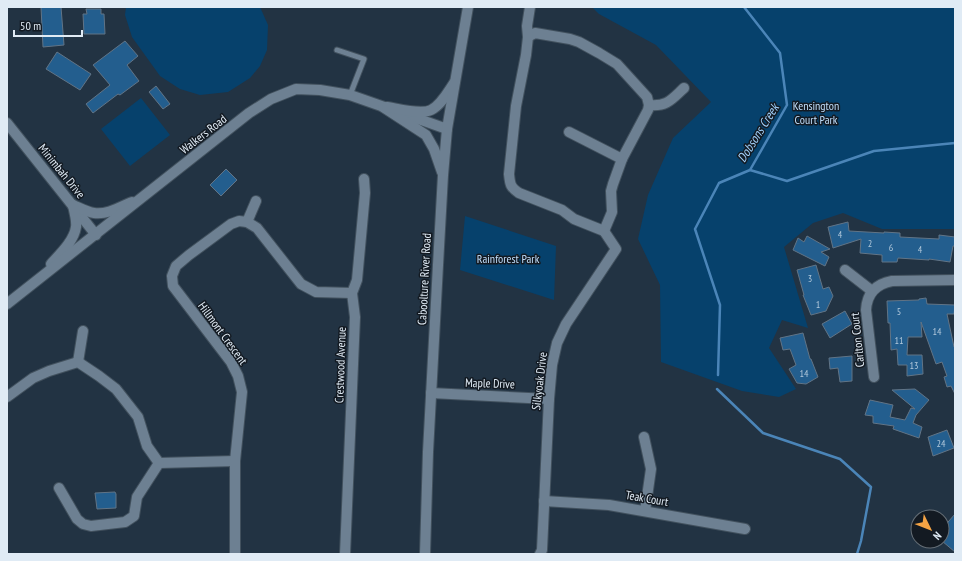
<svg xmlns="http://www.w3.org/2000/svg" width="962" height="561" viewBox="0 0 962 561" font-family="'PT Sans Narrow',sans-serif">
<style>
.green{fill:#06416c}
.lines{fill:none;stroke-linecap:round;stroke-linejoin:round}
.stream{stroke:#4b85b8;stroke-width:2.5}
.building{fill:#235e8e;stroke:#617486}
.service-casing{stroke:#42515e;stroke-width:7}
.minor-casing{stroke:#42515e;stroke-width:12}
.tertiary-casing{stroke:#42515e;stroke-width:12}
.secondary-casing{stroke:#42515e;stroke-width:12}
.service{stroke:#6d8092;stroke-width:5}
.minor{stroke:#6d8092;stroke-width:10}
.tertiary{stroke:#6d8092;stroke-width:10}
.secondary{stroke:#6d8092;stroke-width:10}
.labels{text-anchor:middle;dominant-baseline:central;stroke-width:3;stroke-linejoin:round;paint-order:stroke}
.number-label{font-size:10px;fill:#b1c8db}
.park-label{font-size:12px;fill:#c0defb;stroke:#131a22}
.street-label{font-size:12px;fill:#e0ebf5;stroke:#131a22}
.water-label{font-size:13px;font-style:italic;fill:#a1d0fa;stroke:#131a22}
</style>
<rect width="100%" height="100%" fill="#223343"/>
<g class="green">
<path d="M126,7h134l8,18 -1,25 -7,16 -10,12 -22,14 -28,3 -20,-6 -20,-13 -28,-39 -7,-22z"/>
<path d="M592,7h363v222h-73l-39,-16 -30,10 -29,24 24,81 -26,-8 -13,28 27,41 -17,8 -37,-6 -81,-29 -1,-77 -22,-46 10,-44 25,-57 38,-36 -55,-57 -57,-31z"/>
<path d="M141,98l29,37 -40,31 -29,-37z"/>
<path d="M465,216l91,30 -2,54 -94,-30z"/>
</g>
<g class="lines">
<g class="stream">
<path d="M750,170l37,11 87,-30 81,-8"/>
<path d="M718,375l2,-70 -25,-76 24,-46 31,-13 37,-65 -7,-52 -36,-46"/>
<path d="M717,389l46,44 77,26 31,28 -10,54 -4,13"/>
</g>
</g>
<g class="building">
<path d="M41,7h20l3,38 -21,2z"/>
<path d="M86,9h15v5h3l1,20h-21l-1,-20h4z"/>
<path d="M125,41l13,15 -11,9 12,16 -19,14 -2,-1 -25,19 -7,-9 24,-19 -17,-20z"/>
<path d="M57,52l34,22 -11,16 -34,-21z"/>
<path d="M156,86l14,18 -7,5 -14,-17z"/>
<path d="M226,169l11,11 -16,16 -11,-11z"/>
<path d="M848,222l1,9 35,2v-1l16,1v4l39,2v-4l16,2v9h-2l-3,16 -21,-3v1l-31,-2 -1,4h-15v-7l-22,-2 1,-14 -28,9 -5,-21z"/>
<path d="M807,236l23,13 -9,3 8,5 -4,9 -32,-16 5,-12 6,4z"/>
<path d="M816,265l7,24 6,-2 4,9 -7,15 -15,4 -8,-20h1l-7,-25z"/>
<path d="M926,298l1,6 28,1 -1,9h-7l7,33h1v47l-4,-8 -4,1 -3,-10 3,-1 -5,-14 -6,2 -15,-42 1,15h-14l-1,18h15l1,19 -16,2v-11h-9l-1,-16 -6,1 -1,-27h-2l-1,-22 32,-1v-1z"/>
<path d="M845,311l7,13 -22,14 -8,-14z"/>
<path d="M803,333l7,26h1l7,18 -12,7 -9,-1 -8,-14 7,-4 -6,-16 -7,1 -3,-12z"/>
<path d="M852,356v25l-12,1 -2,-14 -8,1 -1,-11z"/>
<path d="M915,389l14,11 -13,15 -3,8 9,4 -3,11 -26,-9 1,-3 -21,-3v-7l-8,-1 5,-15 23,5 -3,12 15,3 6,-12 4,1 -23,-19z"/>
<path d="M947,430l7,18 -21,8 -5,-19z"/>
<path d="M115,492l1,2v14l-19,1 -2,-16z"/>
<path d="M955,514v38l-13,-11v-12z"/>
</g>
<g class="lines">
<g class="service-casing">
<path id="service" d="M337,50l27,9 -14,36"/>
</g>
<g class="minor-casing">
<g id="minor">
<path d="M535,33l35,6 9,3 20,11 18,11 30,33 2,8 -1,5 -26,49 -9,25 -2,7 1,21 -8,19 -30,-12 -12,-9 -43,-17c-9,-6 -9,-9 -10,-19l7,-68 10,-51 2,-18z"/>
<path d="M528,37l-1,-11 3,-19"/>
<path d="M649,105c18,2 23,-6 35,-17"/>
<path d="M7,123l89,112"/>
<path d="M569,132l53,27"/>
<path d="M247,222l9,-21"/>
<path d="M845,270l27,21"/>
<path d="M78,362l5,-31"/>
<path d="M874,377l-8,-67c1,-17 10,-26 26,-29l63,-1"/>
<path d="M431,393l118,6"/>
<path d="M7,397l26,-19 16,-7 29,-9 21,14 17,13 22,28 9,29 12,17 76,-2"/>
<path d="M644,437l7,32 -6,42"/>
<path d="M59,488l18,31 6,5 8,2 34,-4 9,-6 3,-19 22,-34"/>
<path d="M544,501l65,4 136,24"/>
<path d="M235,554v-93l7,-69 -4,-16 -7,-14 -58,-76 -1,-10 4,-10 13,-11 42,-31 8,-3 8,1 10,6 44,56 15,8 36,1"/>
<path d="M345,554l10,-237 -3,-24 5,-13 8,-87 -1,-14"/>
<path d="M540,554l2,-4 7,-151 3,-34 5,-22 9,-19 50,-75 -12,-18"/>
</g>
</g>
<g class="tertiary-casing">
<g id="tertiary">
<path d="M73,205c7,3 14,7 21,8 13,2 26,-6 38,-11"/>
<path d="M51,264c9,-10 23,-23 25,-37 1,-7 -2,-15 -3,-22"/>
<path d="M7,304l242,-191 22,-14 25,-10 24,1 30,5 97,34"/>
</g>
</g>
<g class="secondary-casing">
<g id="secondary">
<path d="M383,107l43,28 8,14 8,23"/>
<path d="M387,107c12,2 34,8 44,3 10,-5 17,-18 23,-27"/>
<path d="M425,554l3,-102 10,-187 5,-90 4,-46 21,-122"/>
</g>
</g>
<use href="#service" class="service"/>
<use href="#minor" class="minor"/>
<use href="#tertiary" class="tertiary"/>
<use href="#secondary" class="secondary"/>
</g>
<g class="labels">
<g class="number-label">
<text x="840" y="234">4</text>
<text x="870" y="243">2</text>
<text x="891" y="247">6</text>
<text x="920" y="249">4</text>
<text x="810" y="278">3</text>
<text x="818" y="304">1</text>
<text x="899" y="311">5</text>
<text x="937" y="331">14</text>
<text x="899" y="340">11</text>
<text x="914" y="365">13</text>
<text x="804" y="373">14</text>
<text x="941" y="443">24</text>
</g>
<g class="park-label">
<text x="816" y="105">Kensington<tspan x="816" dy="14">Court Park</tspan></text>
<text x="508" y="258">Rainforest Park</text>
</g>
<g class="street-label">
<text transform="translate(203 134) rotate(-38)">Walkers Road</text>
<text transform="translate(62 171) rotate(51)">Minimbah Drive</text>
<text transform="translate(424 279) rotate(-87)">Caboolture River Road</text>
<text transform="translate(223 333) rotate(54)">Hillmont Crescent</text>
<text transform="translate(857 340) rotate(-96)">Carlton Court</text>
<text transform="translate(340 365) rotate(-88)">Crestwood Avenue</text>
<text transform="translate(539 381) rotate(-83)">Silkyoak Drive</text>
<text transform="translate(490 383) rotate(2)">Maple Drive</text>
<text transform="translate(647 498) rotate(10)">Teak Court</text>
</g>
<g class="water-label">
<text transform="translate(758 133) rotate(-58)">Dobsons Creek</text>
</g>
</g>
<rect width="962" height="561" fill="none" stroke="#e0ebf5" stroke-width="16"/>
<g transform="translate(930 529) rotate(133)"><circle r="19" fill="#131a22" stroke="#656e76"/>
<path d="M0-3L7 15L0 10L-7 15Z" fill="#f4a344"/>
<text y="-6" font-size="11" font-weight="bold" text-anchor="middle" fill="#e0ebf5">N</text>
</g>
<path d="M14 30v6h68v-6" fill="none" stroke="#e0ebf5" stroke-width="2"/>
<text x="20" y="30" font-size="12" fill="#e0ebf5" stroke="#131a22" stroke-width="3" paint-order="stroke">50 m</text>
</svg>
